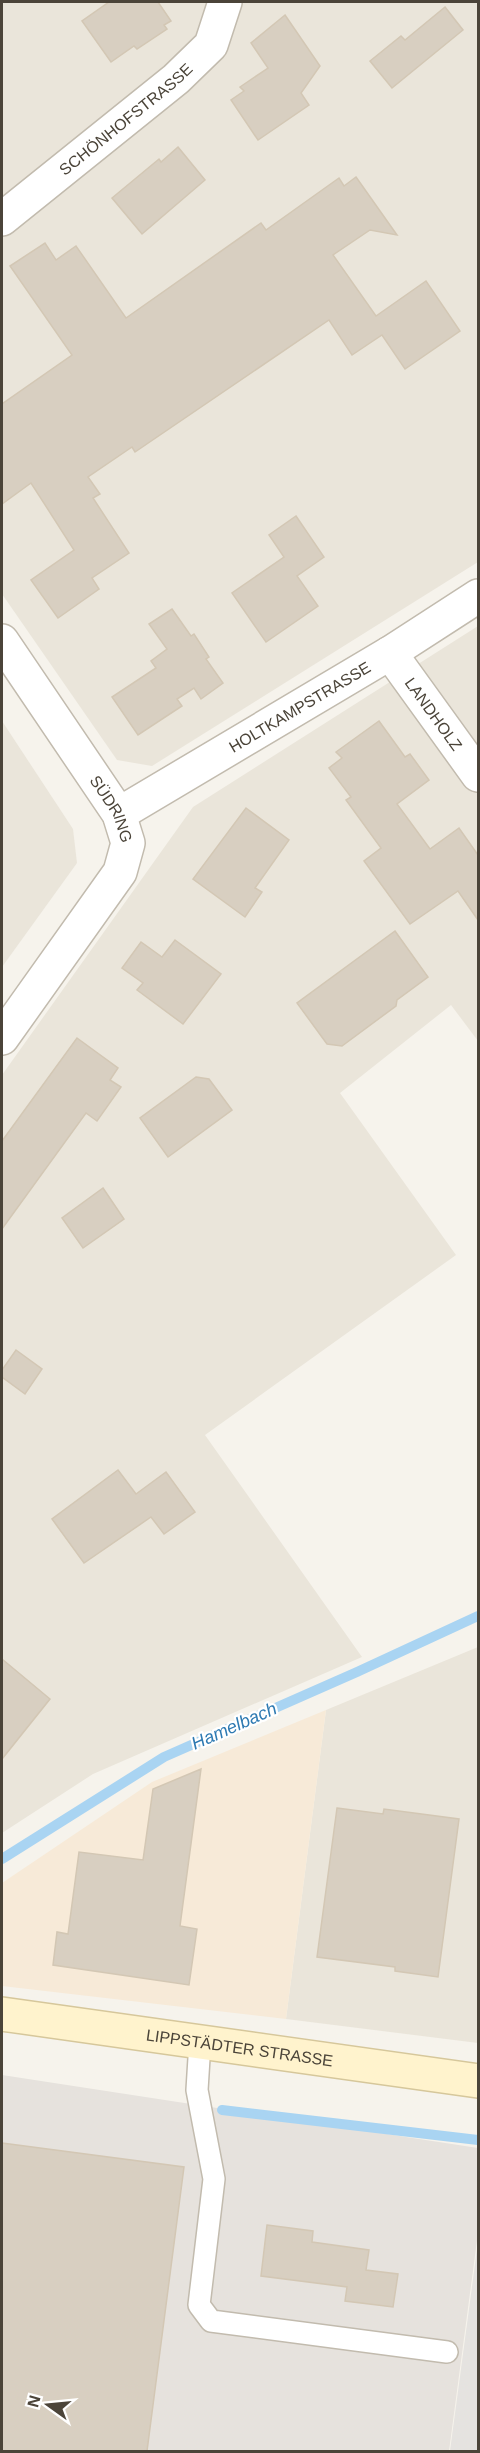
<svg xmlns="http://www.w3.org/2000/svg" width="480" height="2453" viewBox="0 0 480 2453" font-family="Arial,sans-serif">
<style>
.residential{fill:#eae5da}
.commercial{fill:#f7ead8}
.industrial{fill:#e6e2dd}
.parking{fill:#e5e3e0}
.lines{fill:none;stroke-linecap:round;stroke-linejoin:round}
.stream{stroke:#a9d4f2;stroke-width:10}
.building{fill:#d8cfc1;stroke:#d3c7b4;stroke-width:1.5}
.lane-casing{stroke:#c2bbae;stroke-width:24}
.street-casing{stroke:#c2bbae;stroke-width:36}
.secondary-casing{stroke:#d6c79b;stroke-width:36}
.lane{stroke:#fff;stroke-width:21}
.street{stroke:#fff;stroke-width:33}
.secondary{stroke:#fff3cd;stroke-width:33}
.labels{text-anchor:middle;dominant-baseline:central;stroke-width:4.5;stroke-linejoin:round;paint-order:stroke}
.street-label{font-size:16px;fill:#4b4439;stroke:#fff}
.water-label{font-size:18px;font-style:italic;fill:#2e7ab2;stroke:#fff}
</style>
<rect width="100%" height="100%" fill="#f6f3ec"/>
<g class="residential">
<path d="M2,2h476v560l-326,204 -35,-6 -115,-166z"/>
<path d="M478,626v415l-27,-36 -111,88 116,162 -251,180 157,222 -269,117 -91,59v-758l191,-268z"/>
<path d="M2,721l71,108 4,34 -75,104z"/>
<path d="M478,1647v396l-192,-24 40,-309z"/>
</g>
<path class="commercial" d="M326,1710l-40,309 -284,-33v-103l150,-101z"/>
<path class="industrial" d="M2,2075l476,73v85l-29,218h-447z"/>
<path class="parking" d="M478,2242v209h-28z"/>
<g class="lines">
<g class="stream">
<path d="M2,1859l162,-102 193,-85 121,-56"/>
<path d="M222,2110l256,30"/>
</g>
</g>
<g class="building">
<path d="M109,2h49l13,19 -7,4 3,4 -30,20 -3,-3 -23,16 -29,-41z"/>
<path d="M445,7l18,23 -71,58 -22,-27 31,-25 4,4z"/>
<path d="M285,15l35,51 -19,27 8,12 -51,35 -27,-40 13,-9 -4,-4 28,-19 -17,-25z"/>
<path d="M178,147l27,33 -63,54 -30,-36 47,-39 2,3z"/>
<path d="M356,177l41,58 -27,-5 -37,25 43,61 50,-35 34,50 -55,38 -23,-34 -30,20 -23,-35 -194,132 -3,-5 -44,30 12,17 -7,4 36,55 -37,25 7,11 -41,29 -27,-38 43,-30 -43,-67 -29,21v-100l70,-49 -62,-89 35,-23 11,17 20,-14 50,72 135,-95 5,7 73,-52 5,8z"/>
<path d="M296,516l28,41 -27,19 21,30 -52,36 -34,-49 52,-36 -15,-22z"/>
<path d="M172,609l19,27 3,-2 15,23 -3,2 17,24 -22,16 -7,-11 -17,11 5,7 -44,29 -26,-38 44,-29 -5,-7 16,-12 -18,-25z"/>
<path d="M379,721l26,36 5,-3 19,26 -32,24 33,45 29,-21 19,27v65l-20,-29 -48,33 -46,-63 17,-13 -35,-48 5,-3 -22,-29 13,-10 -6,-6z"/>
<path d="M246,808l43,32 -34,48 7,4 -17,25 -52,-38z"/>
<path d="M395,931l33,46 -31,23 -1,6 -54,40 -15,-2 -30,-41z"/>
<path d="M175,940l46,34 -38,50 -46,-34 6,-7 -21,-15 19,-26 21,15z"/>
<path d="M77,1038l41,30 -8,12 11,7 -24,34 -11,-8 -84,116v-88z"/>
<path d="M196,1077l13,2 23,31 -64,47 -28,-39z"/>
<path d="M103,1188l21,31 -41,29 -21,-30z"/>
<path d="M16,1350l26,19 -17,25 -23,-17v-7z"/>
<path d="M118,1470l18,24 30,-22 29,40 -31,22 -13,-17 -67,46 -32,-44z"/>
<path d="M2,1659l48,40 -48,60z"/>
<path d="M201,1769l-21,157 17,3 -8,56 -136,-20 4,-33 11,2 11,-82 64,8 10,-71z"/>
<path d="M337,1808l46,6 1,-5 75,10 -21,158 -43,-6v-4l-78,-10z"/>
<path d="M2,2143l182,24 -37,284h-145z"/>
<path d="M267,2225l46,6 -1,11 57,8 -3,20 32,4 -5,33 -48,-6 2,-14 -86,-11z"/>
</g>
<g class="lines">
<g class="lane-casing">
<path id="lane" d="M200,2042l-3,48 17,89 -15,126 12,16 236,31"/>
</g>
<g class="street-casing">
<g id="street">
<path id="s1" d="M2,219l174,-140 35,-34 14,-43"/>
<path id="s2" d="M2,641l117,173 9,29 -8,29 -118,166"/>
<path id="s3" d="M390,653l88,122"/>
<path id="s4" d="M119,814l271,-161 88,-57"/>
</g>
</g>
<g class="secondary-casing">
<g id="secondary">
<path id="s5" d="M2,2014l476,67"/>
</g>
</g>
<use href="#lane" class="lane"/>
<use href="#street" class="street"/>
<use href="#secondary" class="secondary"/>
</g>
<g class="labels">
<g class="street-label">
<text stroke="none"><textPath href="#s1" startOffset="159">SCHÖNHOFSTRASSE</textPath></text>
<text stroke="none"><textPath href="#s4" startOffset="210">HOLTKAMPSTRASSE</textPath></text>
<text stroke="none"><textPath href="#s3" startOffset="75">LANDHOLZ</textPath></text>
<text stroke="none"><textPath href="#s2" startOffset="201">SÜDRING</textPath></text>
<text stroke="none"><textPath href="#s5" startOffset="240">LIPPSTÄDTER STRASSE</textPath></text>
</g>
<g class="water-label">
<text transform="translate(234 1726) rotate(-24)">Hamelbach</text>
</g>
</g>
<rect width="480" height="2453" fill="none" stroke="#4b4439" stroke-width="6"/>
<g transform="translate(48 2405) rotate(285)" stroke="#ffffff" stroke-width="4.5" paint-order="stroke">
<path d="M0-4.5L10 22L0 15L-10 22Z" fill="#4b4439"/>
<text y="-9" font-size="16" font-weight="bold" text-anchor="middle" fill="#4b4439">N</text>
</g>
</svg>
